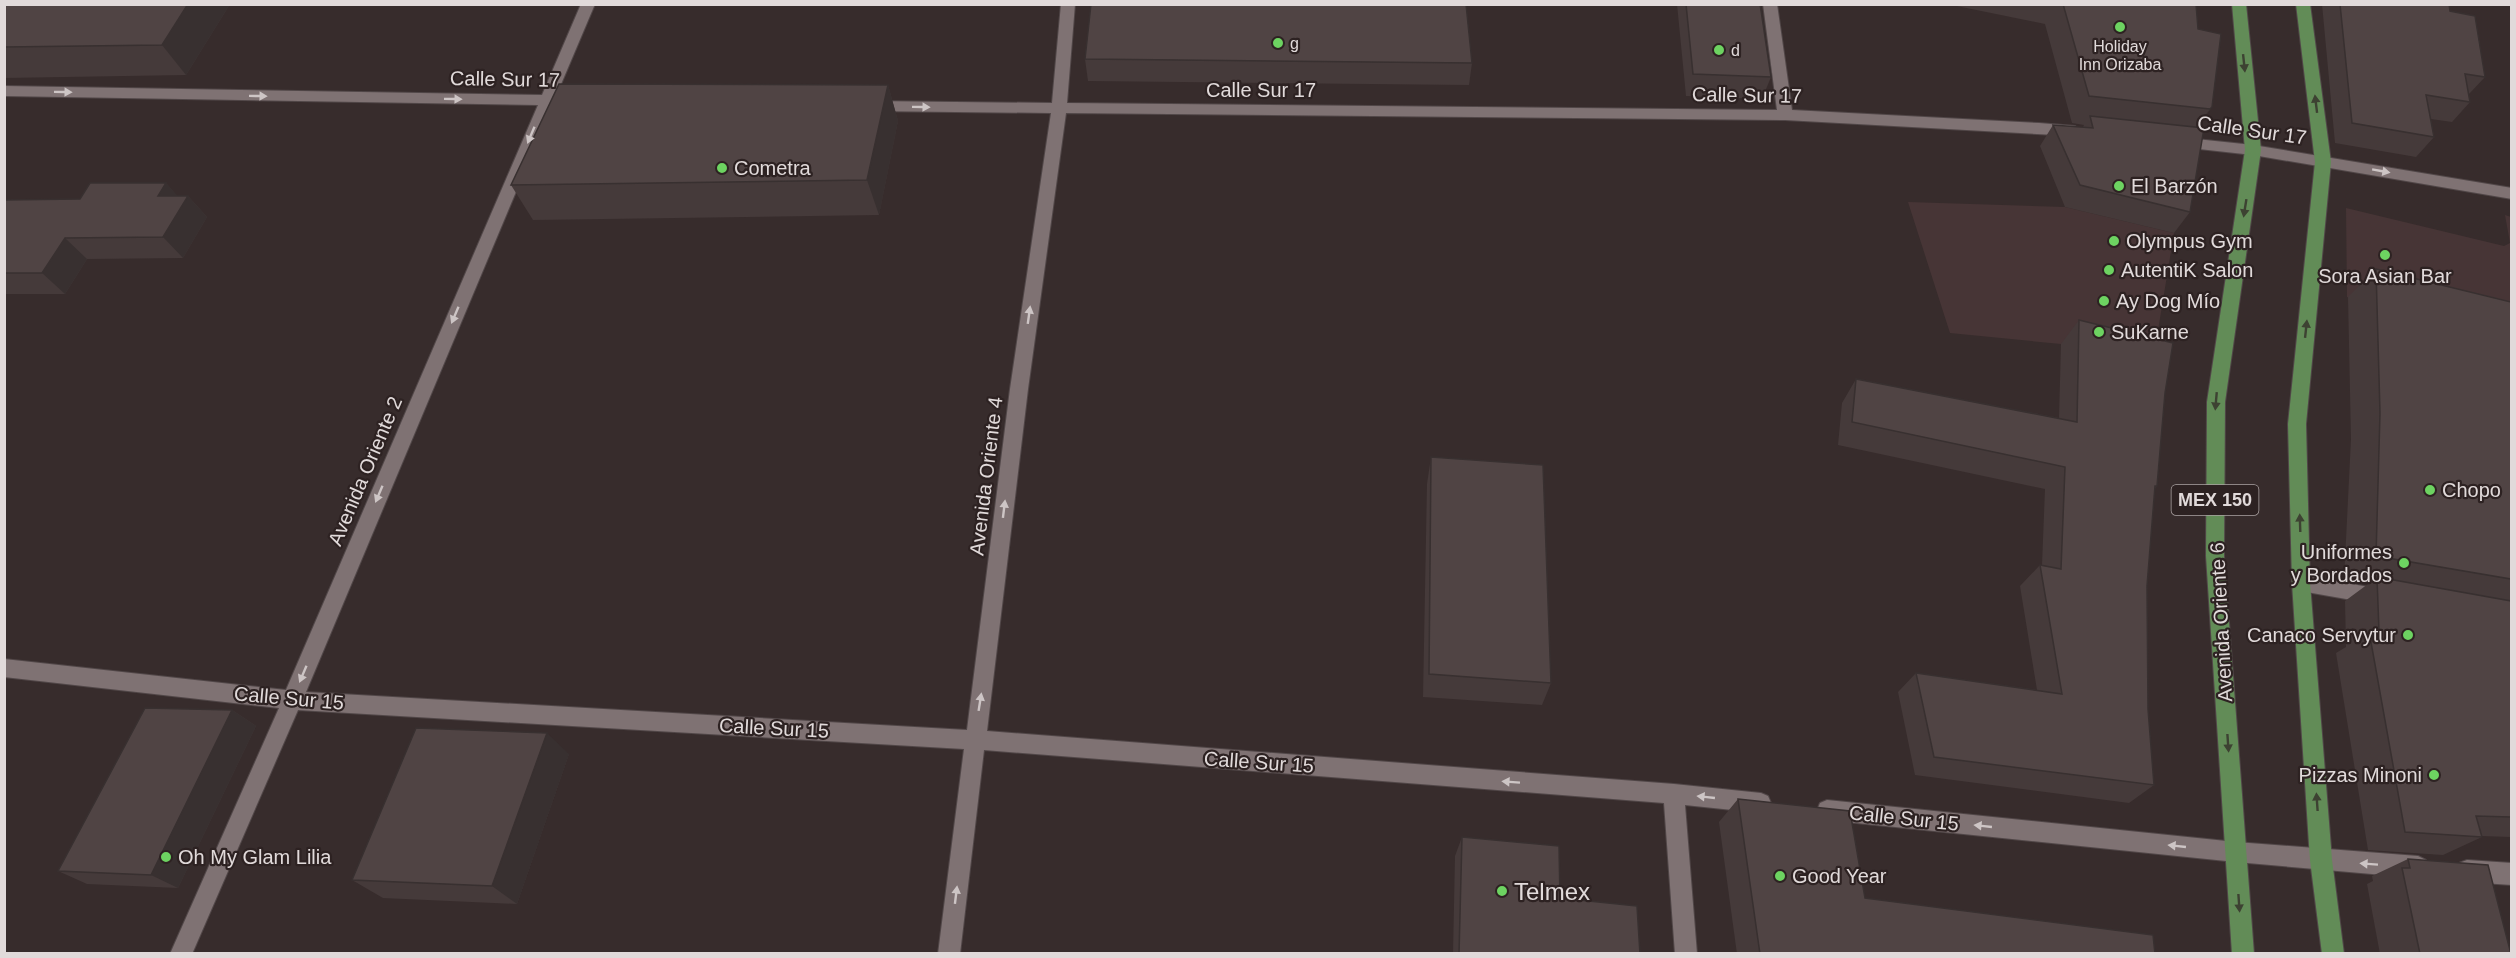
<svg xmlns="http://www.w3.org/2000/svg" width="2516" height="958" viewBox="0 0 2516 958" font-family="Helvetica,sans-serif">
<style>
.built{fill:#473536}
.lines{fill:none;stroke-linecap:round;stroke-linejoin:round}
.minor-casing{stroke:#514748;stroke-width:2}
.major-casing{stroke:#514748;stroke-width:2}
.minor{fill:#7f7273;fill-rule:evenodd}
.major{fill:#628c57;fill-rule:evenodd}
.wall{fill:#453a3a}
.shaded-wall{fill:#383030}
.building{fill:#504444;stroke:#383030;stroke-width:1.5}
.oneway{fill:#3d4232}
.oneway2{fill:#cdc5c5}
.poi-dot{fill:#6dd361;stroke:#2d2222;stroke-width:2}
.labels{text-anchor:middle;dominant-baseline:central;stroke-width:4.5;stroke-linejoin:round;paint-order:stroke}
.far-poi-label{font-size:16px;fill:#e1dada;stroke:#2d2222;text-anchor:start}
.shield{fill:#2d2222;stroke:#aba3a3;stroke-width:1.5}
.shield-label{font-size:18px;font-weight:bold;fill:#e1dada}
.street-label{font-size:20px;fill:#e1dada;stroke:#2d2222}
.poi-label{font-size:20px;fill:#e1dada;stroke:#2d2222;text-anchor:start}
.near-poi-label{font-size:24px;fill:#e1dada;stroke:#2d2222;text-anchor:start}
</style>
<rect width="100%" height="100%" fill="#372c2c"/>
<g class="built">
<path d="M1908,202l157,5 109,26 -22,134 -91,-23 -111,-11z"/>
<path d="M2346,208l158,38 6,-3 -5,-28 6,2v120l-164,-40z"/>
</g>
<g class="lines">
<g class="minor-casing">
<g id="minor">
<path d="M581,4h14l-39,92h20l7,5 -7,5h-24l-246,586 661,38 43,-341 41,-276 -181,-2 -7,-5 7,-5 182,2 9,-99h14l-8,99 710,7 -14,-106h14l15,106 247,13 36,3 7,5 -7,5 -290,-16 -719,-7 -38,276 -41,342 687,53 87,9 7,3 3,7 -3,7 -7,3 -76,-8 12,149h-22l-11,-151 -680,-53 -24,204h-22l26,-205 -666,-39 -106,244h-22l109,-246 -275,-31v-18l282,31 252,-585 -534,-9v-10l538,9z"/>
<path d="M2177,137l76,8 259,43v11l-259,-44 -81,-9 -3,-4 3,-4z"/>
<path d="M2301,575l79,14 7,2 3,6 -3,6 -7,2 -79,-14 -7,-2 -2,-6 2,-6z"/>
<path d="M1827,800l409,42 182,14 8,4 3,7 -3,7 -8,4 -182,-16 -409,-42 -7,-3 -3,-7 3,-7z"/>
<path d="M2467,860l45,3v22l-45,-3 -8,-3 -3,-8 3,-8z"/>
</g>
</g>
<g class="major-casing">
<g id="major">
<path d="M2232,4h14l15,146 -36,252 -1,154 30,398h-22l-26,-398 1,-154 38,-252z"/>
<path d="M2296,4h14l21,158 -25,262 4,159 22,277 12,94h-22l-12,-94 -18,-277 -4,-159 27,-262z"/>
</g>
</g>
<use href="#minor" class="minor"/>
<use href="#major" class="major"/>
</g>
<g class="wall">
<path d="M4,4h226l-44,71 -182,3z"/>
<path d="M1677,4h83l11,73 -9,22 -76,-3z"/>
<path d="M1947,4h249l2,25 14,78 -15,21 -7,84 -16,21 -109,-26 -25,-61 13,-21 30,2 1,-2 -12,-2 -27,-99z"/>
<path d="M2322,4h127l1,7 35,66 -16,17 1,8 -18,20 -21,-3 3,18 -18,20 -81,-14z"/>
<path d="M1085,59l387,4 -3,22 -381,-4z"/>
<path d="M888,85l10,36 -19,94 -346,5 -22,-35z"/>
<path d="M166,183l11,13h11l19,21 -24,41 -96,1 -22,35h-61v-94l76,-1z"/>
<path d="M2376,269l135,33v535l-30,-1 1,1 -39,18 -75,-5 -32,-197 10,-6 -1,-46 23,-17 -24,-4 7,-141 -3,-142z"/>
<path d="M2079,320l86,73 -8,93 -2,2 -8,98 1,123 6,76 -25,18 -214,-28 -17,-83 18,-19 121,17 -17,-104 20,-21h2l3,-76 -207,-44 4,-42 14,-24 203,39 2,-74z"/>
<path d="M1431,457l120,226 -9,22 -119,-8 4,-213z"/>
<path d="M232,710l24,16 -78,162 -91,-4 -29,-13z"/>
<path d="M569,754l-52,150 -134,-6 -31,-18z"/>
<path d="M1738,799l127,99 290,56h-418l-18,-132z"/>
<path d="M1462,837l98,61 80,56h-187l2,-98z"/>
<path d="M2408,859l103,95h-131l-13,-70 6,-3 -1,-5z"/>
</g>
<g class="shaded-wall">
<path d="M188,4h42l-44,71 -24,-30z"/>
<path d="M888,85l10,36 -19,94 -12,-35z"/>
<path d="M2212,107l-20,27 -2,2 20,-27z"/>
<path d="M166,183l18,20 4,-7 19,21 -24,41 -20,-21 -5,-41z"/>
<path d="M65,238l22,21 -22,35 -23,-21z"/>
<path d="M232,710l24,16 -78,162 -27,-13z"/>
<path d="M547,733l22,21 -52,150 -25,-18z"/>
</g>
<g class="building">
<path d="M4,4h184l-26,41 -158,2z"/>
<path d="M1091,4h375l6,59 -387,-4z"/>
<path d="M1686,4h74l11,73 -78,-3z"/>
<path d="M2063,4h133l2,25 23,5 -9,73 -2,2 -121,-13z"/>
<path d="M2340,4h109l1,7 25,5 10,61 -20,-3 5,28 -44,-7 8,42 -82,-14z"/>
<path d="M559,84l329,1 -21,95 -356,5z"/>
<path d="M2090,116l114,12 -14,84 -110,-27 -27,-60 40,3z"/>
<path d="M90,183h76l-8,13h30l-25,41 -98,1 -23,35h-38v-73l76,-1z"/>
<path d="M2376,269l135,33v277l-135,-23 4,-143z"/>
<path d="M2079,320l94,23 -8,50 -8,93h-2l-8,100 1,123 6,76 -220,-28 -18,-84 146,21 -22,-129 21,4 4,-102 -213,-45 4,-43 221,43z"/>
<path d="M1431,457l112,8 8,218 -122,-9z"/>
<path d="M2377,577l134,24v216l-35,-1 6,21 -77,-5 -36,-201 10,1z"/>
<path d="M145,708l87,2 -81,165 -93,-4z"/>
<path d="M416,728l131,5 -55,153 -140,-6z"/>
<path d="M1738,799l112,12 15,87 288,37 2,19h-395z"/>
<path d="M1462,837l97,9 1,52 77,8 3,48h-181z"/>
<path d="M2408,859l80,6 23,89h-91l-18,-86h8z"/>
</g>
<defs><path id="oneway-solid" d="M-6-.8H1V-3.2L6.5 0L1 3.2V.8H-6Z" transform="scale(1.5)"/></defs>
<g class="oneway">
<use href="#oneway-solid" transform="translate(2244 63) rotate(84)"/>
<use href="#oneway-solid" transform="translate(2316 104) rotate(-97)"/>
<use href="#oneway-solid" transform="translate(2245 208) rotate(99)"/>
<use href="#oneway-solid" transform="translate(2306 329) rotate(-84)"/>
<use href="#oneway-solid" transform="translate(2216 401) rotate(95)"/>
<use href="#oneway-solid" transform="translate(2300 523) rotate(-92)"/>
<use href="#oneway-solid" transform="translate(2228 743) rotate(86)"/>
<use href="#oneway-solid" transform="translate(2317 802) rotate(-94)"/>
<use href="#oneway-solid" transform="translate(2239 903) rotate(86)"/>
</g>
<g class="oneway2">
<use href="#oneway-solid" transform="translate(63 92) rotate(1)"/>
<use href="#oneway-solid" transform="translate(258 96) rotate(1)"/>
<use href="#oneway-solid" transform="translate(453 99) rotate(1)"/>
<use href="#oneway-solid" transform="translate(921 107) rotate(1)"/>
<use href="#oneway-solid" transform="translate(531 135) rotate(113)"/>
<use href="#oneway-solid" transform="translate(2381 171) rotate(10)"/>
<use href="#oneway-solid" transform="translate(455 315) rotate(113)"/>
<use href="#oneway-solid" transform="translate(1029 315) rotate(-82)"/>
<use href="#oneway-solid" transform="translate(379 494) rotate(113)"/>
<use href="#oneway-solid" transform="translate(1004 509) rotate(-83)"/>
<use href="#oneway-solid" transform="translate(303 674) rotate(113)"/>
<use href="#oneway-solid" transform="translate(980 702) rotate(-81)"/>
<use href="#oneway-solid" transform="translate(1511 782) rotate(-176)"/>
<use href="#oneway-solid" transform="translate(1706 797) rotate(-174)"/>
<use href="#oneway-solid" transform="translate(1983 826) rotate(-174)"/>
<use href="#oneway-solid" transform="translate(2177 846) rotate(-174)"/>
<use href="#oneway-solid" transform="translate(2369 864) rotate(-176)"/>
<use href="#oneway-solid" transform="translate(956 895) rotate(-83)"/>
</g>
<g class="poi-dot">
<circle cx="2120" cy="27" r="6"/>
<circle cx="1278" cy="43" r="6"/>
<circle cx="1719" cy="50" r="6"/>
<circle cx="722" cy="168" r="6"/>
<circle cx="2119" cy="186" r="6"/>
<circle cx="2114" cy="241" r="6"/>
<circle cx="2385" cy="255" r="6"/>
<circle cx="2109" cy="270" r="6"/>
<circle cx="2104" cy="301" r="6"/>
<circle cx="2099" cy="332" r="6"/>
<circle cx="2430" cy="490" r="6"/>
<circle cx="2404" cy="563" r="6"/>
<circle cx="2408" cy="635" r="6"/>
<circle cx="2434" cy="775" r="6"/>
<circle cx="166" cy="857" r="6"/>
<circle cx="1780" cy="876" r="6"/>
<circle cx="1502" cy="891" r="6"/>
</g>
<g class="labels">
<g class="far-poi-label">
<text x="1290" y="43">g</text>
<text x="2120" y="46" text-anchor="middle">Holiday<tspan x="2120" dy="18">Inn Orizaba</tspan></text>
<text x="1731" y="50">d</text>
</g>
<rect class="shield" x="2171.5" y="485" width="87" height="30" rx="4.5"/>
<g class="shield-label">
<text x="2215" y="500">MEX 150</text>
</g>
<g class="street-label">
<text transform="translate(505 79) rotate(1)">Calle Sur 17</text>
<text x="1261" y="90">Calle Sur 17</text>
<text transform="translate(1747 95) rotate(1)">Calle Sur 17</text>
<text transform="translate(2252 130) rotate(8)">Calle Sur 17</text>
<text transform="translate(365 471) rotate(-67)">Avenida Oriente 2</text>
<text transform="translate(986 476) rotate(-83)">Avenida Oriente 4</text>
<text transform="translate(2221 622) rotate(-93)">Avenida Oriente 6</text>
<text transform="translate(289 698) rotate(5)">Calle Sur 15</text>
<text transform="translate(774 728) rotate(3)">Calle Sur 15</text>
<text transform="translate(1259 762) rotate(4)">Calle Sur 15</text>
<text transform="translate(1904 818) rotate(6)">Calle Sur 15</text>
</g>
<g class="poi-label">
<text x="734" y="168">Cometra</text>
<text x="2131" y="186">El Barzón</text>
<text x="2126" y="241">Olympus Gym</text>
<text x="2121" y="270">AutentiK Salon</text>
<text x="2385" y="276" text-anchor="middle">Sora Asian Bar</text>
<text x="2116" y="301">Ay Dog Mío</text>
<text x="2111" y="332">SuKarne</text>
<text x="2442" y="490">Chopo</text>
<text x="2392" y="552" text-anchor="end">Uniformes<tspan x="2392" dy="23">y Bordados</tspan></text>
<text x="2396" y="635" text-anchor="end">Canaco Servytur</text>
<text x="2422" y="775" text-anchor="end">Pizzas Minoni</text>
<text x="178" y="857">Oh My Glam Lilia</text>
<text x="1792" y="876">Good Year</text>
</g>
<g class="near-poi-label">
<text x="1514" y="891">Telmex</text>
</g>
</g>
<rect width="2516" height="958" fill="none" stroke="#e1dada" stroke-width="12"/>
</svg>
